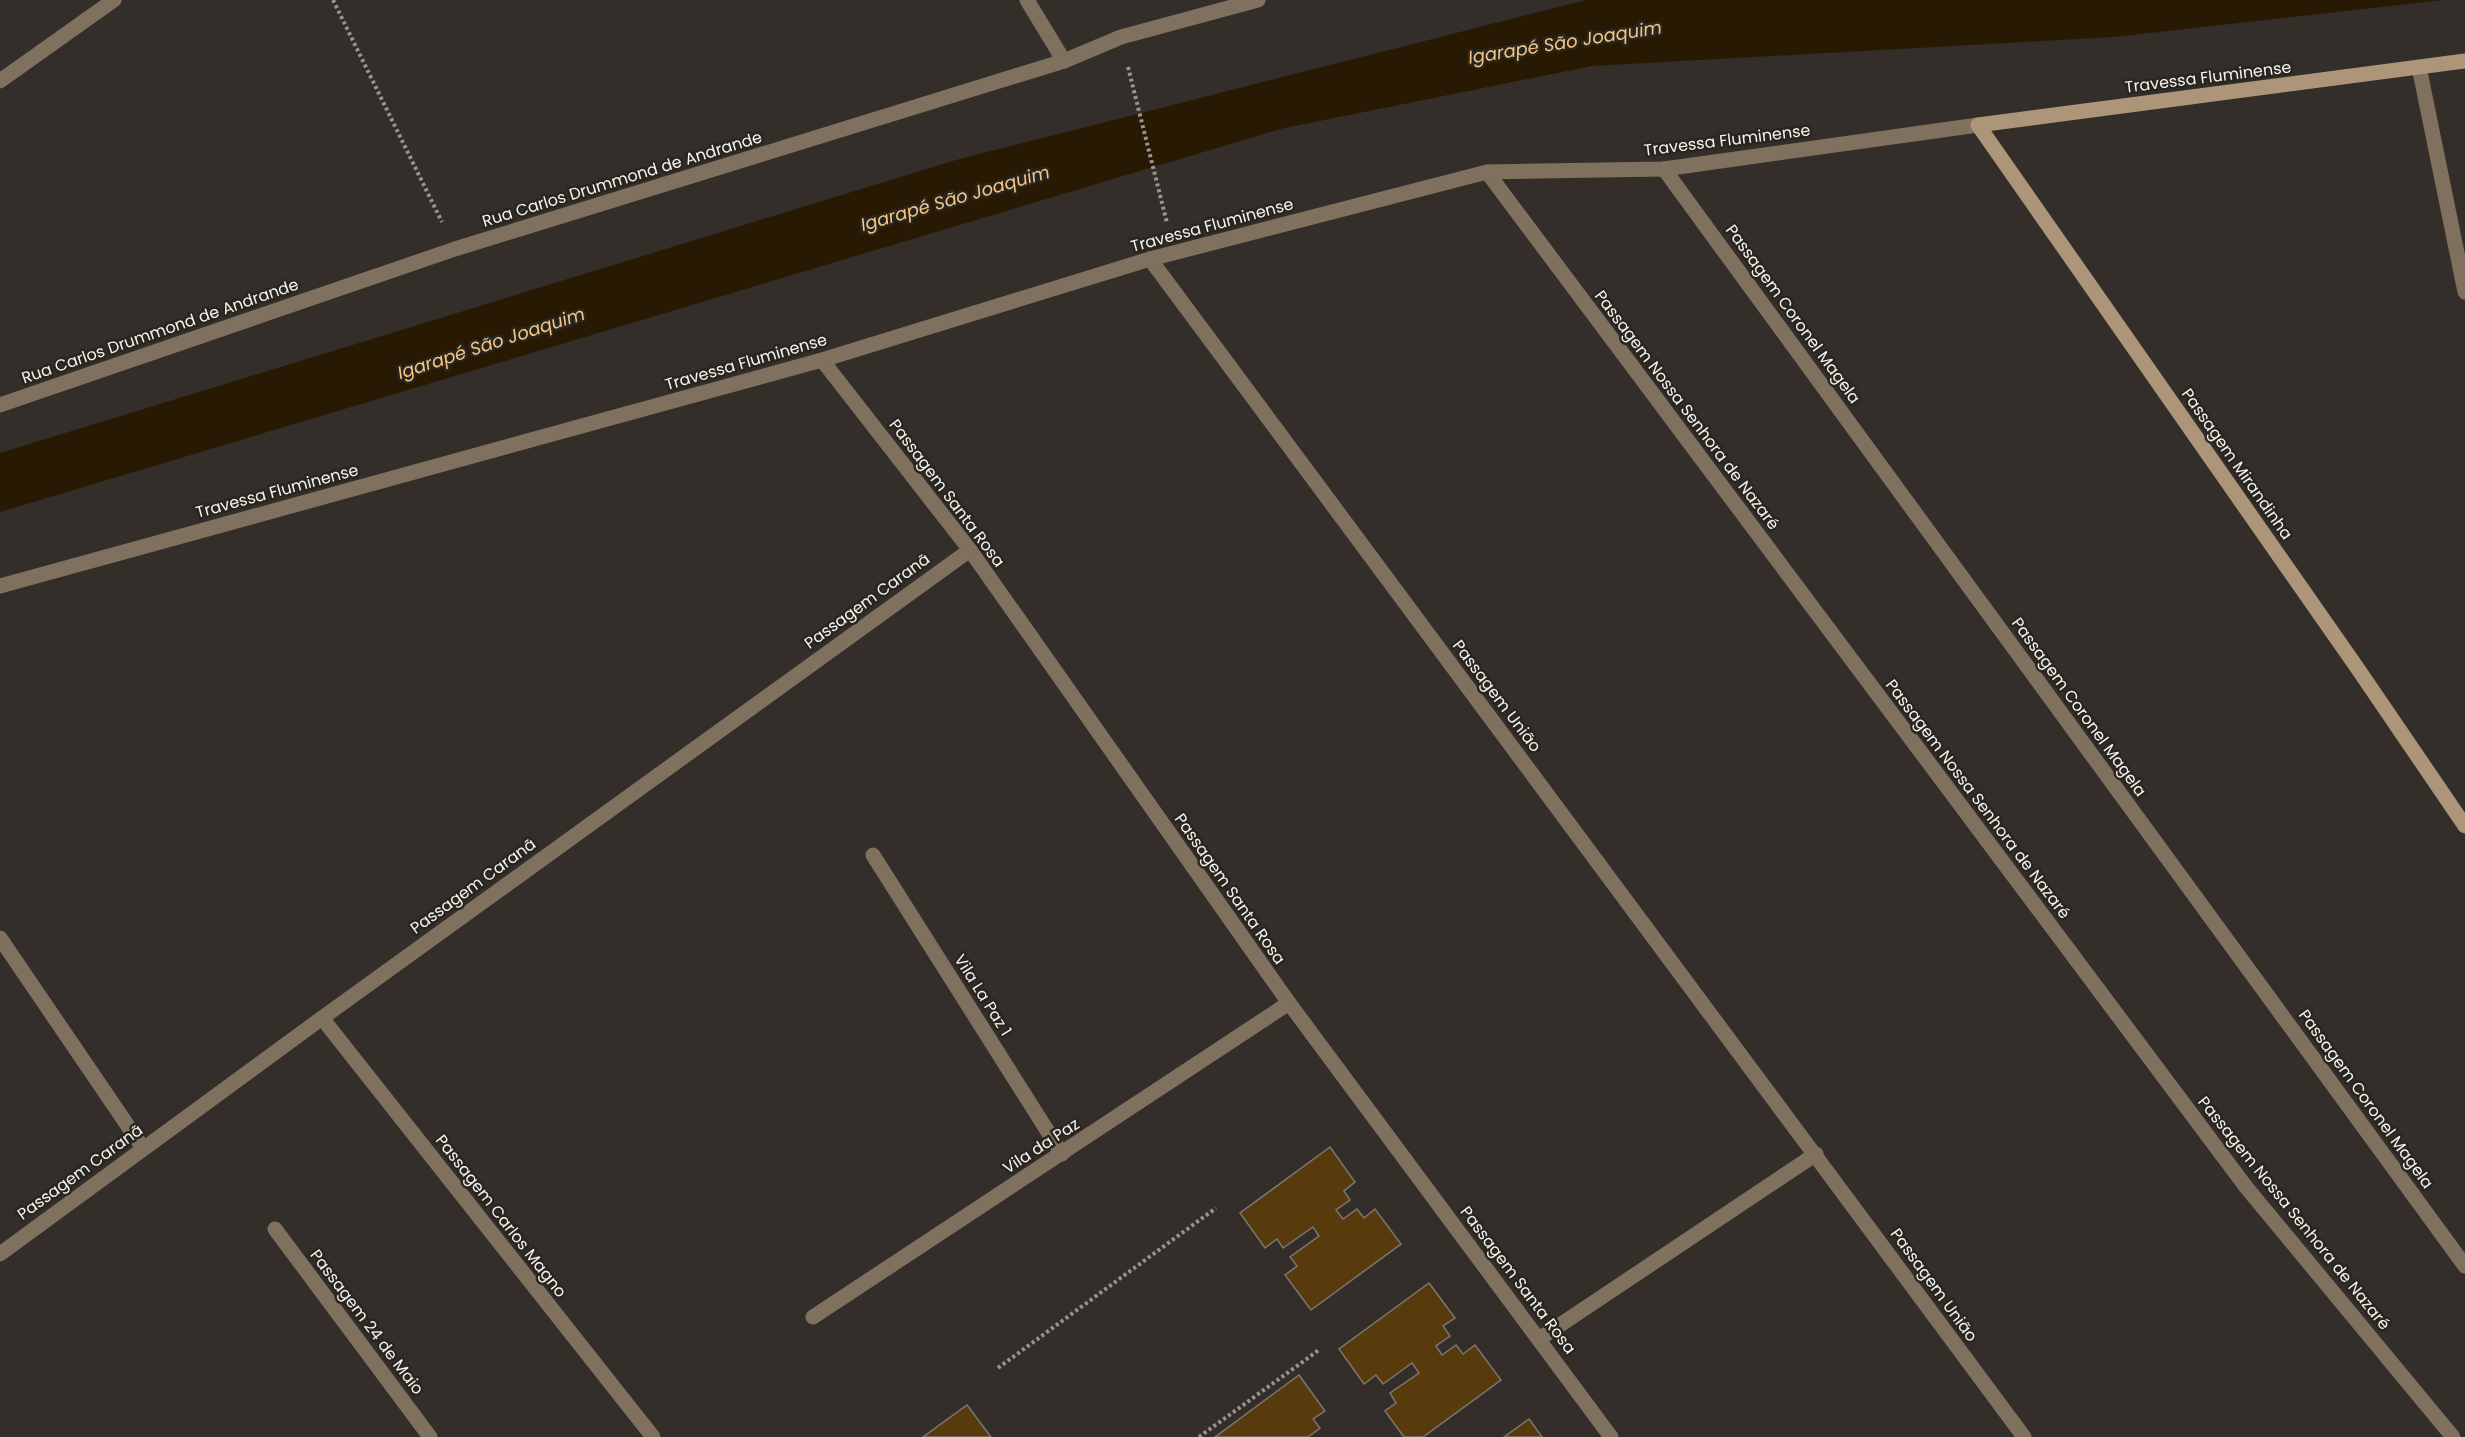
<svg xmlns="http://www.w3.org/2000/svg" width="2465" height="1437" viewBox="0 0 2465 1437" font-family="Poppins,sans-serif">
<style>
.water{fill:#281903}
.building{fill:#583b0c;stroke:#7c7771;stroke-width:1.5}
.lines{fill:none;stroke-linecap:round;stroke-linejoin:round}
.path{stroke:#98948f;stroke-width:4;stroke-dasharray:3 3;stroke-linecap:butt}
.lane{stroke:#7f715e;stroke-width:15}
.street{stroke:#7f715e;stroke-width:15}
.secondary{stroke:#ac9578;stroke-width:15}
.labels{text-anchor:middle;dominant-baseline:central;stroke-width:5;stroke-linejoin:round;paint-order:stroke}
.street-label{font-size:16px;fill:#f6f3ef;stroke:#29251f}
.water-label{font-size:18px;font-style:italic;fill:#f6c581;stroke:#29251f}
</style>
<rect width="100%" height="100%" fill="#332e29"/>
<path class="water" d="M1586,0h857l-329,37 -522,29 -312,63 -1280,383v-59l956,-293z"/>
<g class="building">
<path d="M1330,1147l25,35 -11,9 6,9 -14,10 7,9 14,-10 7,9 11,-9 26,35 -90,66 -26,-35 12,-9 -7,-9 29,-21 -6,-9 -30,21 -6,-9 -12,9 -25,-35z"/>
<path d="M1429,1283l26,35 -12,8 7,10 -14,10 6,9 14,-10 7,9 12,-9 26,35 -78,57h-19l-19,-26 11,-8 -6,-10 29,-20 -7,-10 -29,21 -7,-9 -12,9 -25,-35z"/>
<path d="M1299,1375l26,36 -12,8 7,9 -12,9h-93z"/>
<path d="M967,1405l24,32h-68z"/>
<path d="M1529,1419l13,18h-38z"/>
</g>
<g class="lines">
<g class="path">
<path d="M333,0l109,222"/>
<path d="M1128,67l39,156"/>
<path d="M998,1368l218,-160"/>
<path d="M1199,1437l120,-87"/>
</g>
<path class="lane" d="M873,855l189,299"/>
<g class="street">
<path d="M1027,0l37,61"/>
<path d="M2419,67l46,225"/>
<path d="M0,81l114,-81"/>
<path d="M1664,169l801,1097"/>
<path d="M1487,172l759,1015 207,250"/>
<path d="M1150,259l874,1178"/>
<path d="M822,360l148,190 319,453 322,434"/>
<path d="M0,405l455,-156 609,-188 57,-24 137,-37"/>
<path d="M0,586l822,-226 328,-101 337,-87 177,-3 314,-44"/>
<path d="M0,938l143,210"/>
<path d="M322,1018l331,419"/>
<path d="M275,1229l155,208"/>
<path d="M0,1254l322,-236 648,-468"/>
<path d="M813,1317l476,-314"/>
<path d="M1539,1339l277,-185"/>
</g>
<path class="secondary" d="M2465,61l-487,64 380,544 107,157"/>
</g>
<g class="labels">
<g class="street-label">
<text transform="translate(2208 77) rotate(-7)">Travessa Fluminense</text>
<text transform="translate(1727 140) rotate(-7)">Travessa Fluminense</text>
<text transform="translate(622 179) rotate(-17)">Rua Carlos Drummond de Andrande</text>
<text transform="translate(1212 225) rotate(-15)">Travessa Fluminense</text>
<text transform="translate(1793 314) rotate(54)">Passagem Coronel Magela</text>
<text transform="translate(160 331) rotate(-19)">Rua Carlos Drummond de Andrande</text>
<text transform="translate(746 362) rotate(-16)">Travessa Fluminense</text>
<text transform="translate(1687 410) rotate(53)">Passagem Nossa Senhora de Nazaré</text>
<text transform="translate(2237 464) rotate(55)">Passagem Mirandinha</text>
<text transform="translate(277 491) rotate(-15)">Travessa Fluminense</text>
<text transform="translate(947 493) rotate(53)">Passagem Santa Rosa</text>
<text transform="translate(867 601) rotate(-36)">Passagem Caranã</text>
<text transform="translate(1497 696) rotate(53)">Passagem União</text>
<text transform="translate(2079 707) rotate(54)">Passagem Coronel Magela</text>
<text transform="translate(1978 799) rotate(53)">Passagem Nossa Senhora de Nazaré</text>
<text transform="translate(473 886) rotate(-36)">Passagem Caranã</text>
<text transform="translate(1230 889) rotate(55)">Passagem Santa Rosa</text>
<text transform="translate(983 995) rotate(58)">Vila La Paz 1</text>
<text transform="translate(2366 1099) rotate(54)">Passagem Coronel Magela</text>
<text transform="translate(1041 1146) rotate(-33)">Vila da Paz</text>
<text transform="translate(80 1172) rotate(-36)">Passagem Caranã</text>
<text transform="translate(2294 1213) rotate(51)">Passagem Nossa Senhora de Nazaré</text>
<text transform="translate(501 1216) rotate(52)">Passagem Carlos Magno</text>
<text transform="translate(1518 1280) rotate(53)">Passagem Santa Rosa</text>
<text transform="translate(1934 1285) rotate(54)">Passagem União</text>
<text transform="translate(367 1322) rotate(53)">Passagem 24 de Maio</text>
</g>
<g class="water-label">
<text transform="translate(1565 42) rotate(-9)">Igarapé São Joaquim</text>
<text transform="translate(955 198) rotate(-16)">Igarapé São Joaquim</text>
<text transform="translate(491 343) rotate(-18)">Igarapé São Joaquim</text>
</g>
</g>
</svg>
